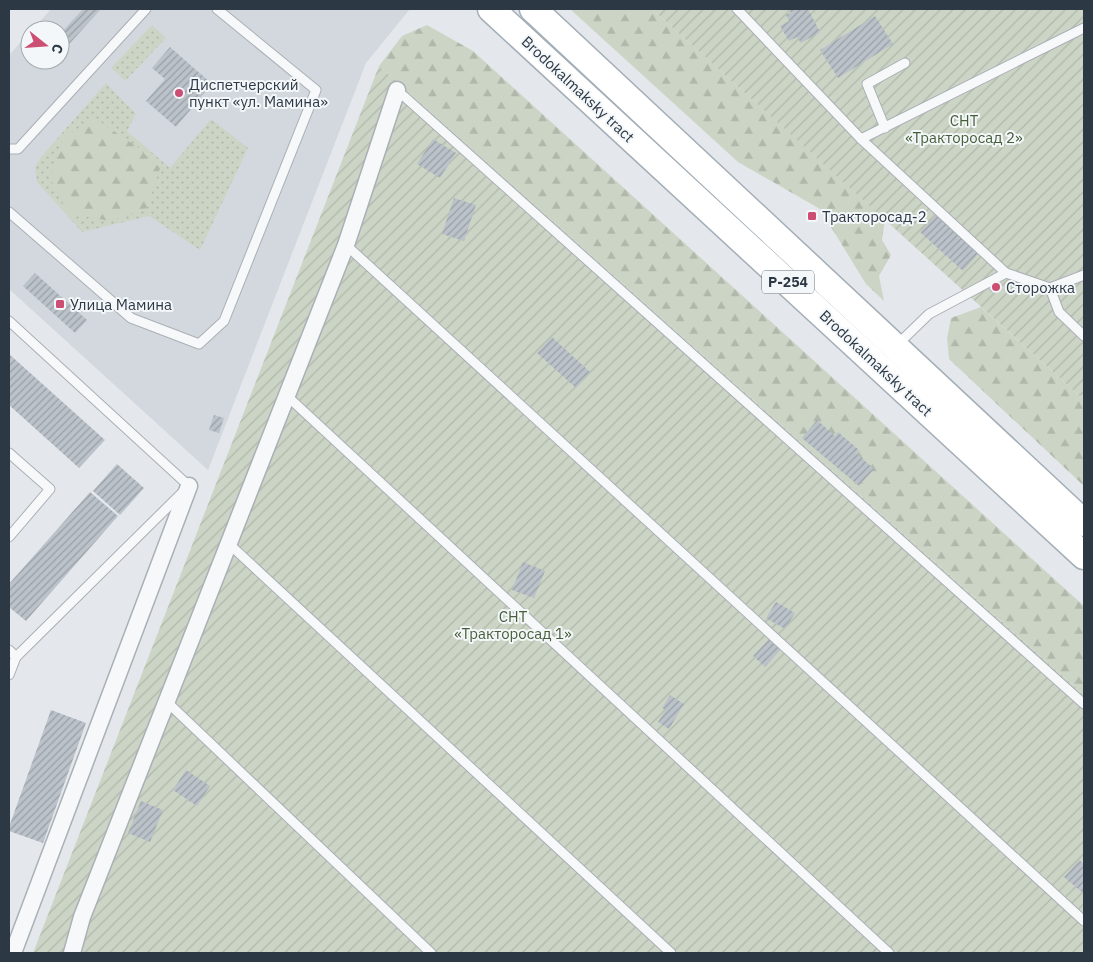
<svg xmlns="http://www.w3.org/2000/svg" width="1093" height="962" viewBox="0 0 1093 962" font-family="'IBM Plex Sans',sans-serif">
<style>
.built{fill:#d2d8dd}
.grass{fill:url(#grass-dots)}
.forest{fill:url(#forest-firs)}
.garden{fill:url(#garden-furrows)}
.building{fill:url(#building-hatch)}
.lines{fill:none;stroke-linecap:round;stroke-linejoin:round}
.lane-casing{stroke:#a9b0b6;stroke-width:11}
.street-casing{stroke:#a9b0b6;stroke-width:19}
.primary-casing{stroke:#a4aeb7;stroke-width:29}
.lane{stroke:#f7f8fa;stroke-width:9}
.street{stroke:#f7f8fa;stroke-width:16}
.primary{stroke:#fff;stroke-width:26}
.poi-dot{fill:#cc4e73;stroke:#f4f7f9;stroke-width:2}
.labels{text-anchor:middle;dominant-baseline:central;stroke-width:4;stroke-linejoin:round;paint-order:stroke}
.shield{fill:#f4f7f9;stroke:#68717a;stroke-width:1}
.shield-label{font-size:14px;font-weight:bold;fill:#2c3844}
.poi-label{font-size:15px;fill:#2c3844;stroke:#f4f7f9;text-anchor:start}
.street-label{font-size:15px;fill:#2c3844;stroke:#f4f7f9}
.park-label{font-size:15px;fill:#465f39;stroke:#f4f7f9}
</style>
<defs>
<pattern id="grass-dots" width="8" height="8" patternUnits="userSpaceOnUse" patternTransform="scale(1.25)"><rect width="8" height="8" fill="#ccd5c5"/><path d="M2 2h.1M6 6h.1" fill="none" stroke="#afb8aa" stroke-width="1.8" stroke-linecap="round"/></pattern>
<pattern id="forest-firs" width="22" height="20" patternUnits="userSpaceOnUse" patternTransform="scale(1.25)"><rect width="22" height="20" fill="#ccd5c5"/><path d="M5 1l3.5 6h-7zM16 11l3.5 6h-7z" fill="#afb8aa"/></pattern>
<pattern id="garden-furrows" width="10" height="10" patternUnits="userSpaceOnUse" patternTransform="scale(1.25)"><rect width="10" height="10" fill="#ccd5c5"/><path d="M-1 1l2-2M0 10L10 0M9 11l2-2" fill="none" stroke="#afb8aa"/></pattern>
<pattern id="building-hatch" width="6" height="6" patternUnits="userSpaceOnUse" patternTransform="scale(1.25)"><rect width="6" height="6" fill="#bbc2c9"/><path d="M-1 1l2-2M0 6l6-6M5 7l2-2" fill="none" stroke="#989fa5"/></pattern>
</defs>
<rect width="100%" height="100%" fill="#e4e8ec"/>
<path class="built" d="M51,9h359l-44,54 -158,407 -199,-181v-234l21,-23v28h30v-30h-28z"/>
<g class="grass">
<path d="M152,25l14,13 -41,43 -14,-13z"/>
<path d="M106,83l30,31 -9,17 43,37 41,-49 37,29 -48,102 -51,-34 -67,16 -45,-50 -2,-15 6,-10z"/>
</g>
<g class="forest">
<path d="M570,9h82l233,210 -3,21 9,15 -12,21 5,25 -18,-17 -46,-75 -82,-47z"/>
<path d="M427,25l46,26 611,555v89l-705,-629 23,-30z"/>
<path d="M96,119l40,27 24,22 -13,40 -37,13 -42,-8 -18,-35 14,-42z"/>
<path d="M981,307l103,93v86l-135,-127 -2,-21 4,-20z"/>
</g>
<g class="garden">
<path d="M652,9h432v391z"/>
<path d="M379,66l705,629v258h-1051z"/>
</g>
<g class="building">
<path d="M83,9h18l-39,43 -2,-18z"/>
<path d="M789,9h19l12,23 -19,11 -4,-6 -8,4 -9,-15 9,-5 -3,-6 5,-2z"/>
<path d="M875,16l18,28 -55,34 -18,-28z"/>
<path d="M170,47l42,37 -36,43 -30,-26 19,-22 -13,-11z"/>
<path d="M433,139l23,14 -16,25 -23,-14z"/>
<path d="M454,198l22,7 -12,36 -22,-7z"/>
<path d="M937,214l42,39 -16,18 -43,-39z"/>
<path d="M35,273l52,47 -12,13 -52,-47z"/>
<path d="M997,280l6,5 -9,9 -6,-5z"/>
<path d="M552,337l38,35 -14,16 -39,-35z"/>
<path d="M9,354l96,86 -26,28 -70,-63z"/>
<path d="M214,415l10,3 -5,15 -10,-3z"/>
<path d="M817,420l18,16 3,-4 21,18 -3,3 18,16 -15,17 -57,-48z"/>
<path d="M117,464l27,24 -24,27 -27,-24z"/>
<path d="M90,492l28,24 -92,105 -17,-14v-23z"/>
<path d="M523,562l22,9 -11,27 -22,-8z"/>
<path d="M776,602l19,11 -10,16 -19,-11z"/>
<path d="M771,637l11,11 -17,19 -12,-11z"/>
<path d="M670,695l14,9 -15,25 -11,-7 8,-12 -4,-2z"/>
<path d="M51,710l35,13 -43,120 -34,-12v-4z"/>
<path d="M186,770l24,16 -13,20 -24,-16z"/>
<path d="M141,801l22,9 -13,32 -22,-9z"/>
<path d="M1079,860l5,4 -1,29 -19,-16z"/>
</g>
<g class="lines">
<g class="lane-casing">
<g id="lane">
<path d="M737,9l124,130 145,134"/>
<path d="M397,90l687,614"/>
<path d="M885,128l-18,-44 38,-21"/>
<path d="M861,139l223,-111"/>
<path d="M9,149h9l128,-140"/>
<path d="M9,212l122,106 68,26 25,-23 92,-231 -99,-81"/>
<path d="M346,245l738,676"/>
<path d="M1050,288l9,24 25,24"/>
<path d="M9,321l180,165 -173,171"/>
<path d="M896,346l33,-32 77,-41 44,15 34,-13"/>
<path d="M286,395l603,558"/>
<path d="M9,453l41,36 -41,48"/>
<path d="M228,543l443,410"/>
<path d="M9,650l7,7 -7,18"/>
<path d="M166,701l265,252"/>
</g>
</g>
<g class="street-casing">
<g id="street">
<path d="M13,953l176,-467"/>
<path d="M72,953l10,-36 264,-672 51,-155"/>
</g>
</g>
<g class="primary-casing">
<g id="primary">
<path d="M491,9l593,547"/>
<path d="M533,9l551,514"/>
</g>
</g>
<use href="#lane" class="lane"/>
<use href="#street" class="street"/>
<use href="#primary" class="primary"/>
</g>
<g class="poi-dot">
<circle cx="179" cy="93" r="5"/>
<rect x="807" y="211" width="10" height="10" rx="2.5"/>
<circle cx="996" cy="287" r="5"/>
<rect x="55" y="299" width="10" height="10" rx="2.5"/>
</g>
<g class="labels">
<rect class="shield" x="762" y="270.5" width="52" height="23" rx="4"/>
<g class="shield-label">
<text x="788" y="282">Р-254</text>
</g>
<g class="poi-label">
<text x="189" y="84">Диспетчерский<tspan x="189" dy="17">пункт «ул. Мамина»</tspan></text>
<text x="822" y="216">Тракторосад-2</text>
<text x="1006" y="287">Сторожка</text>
<text x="70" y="304">Улица Мамина</text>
</g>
<g class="street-label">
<text transform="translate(578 89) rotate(43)">Brodokalmaksky tract</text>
<text transform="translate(876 363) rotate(43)">Brodokalmaksky tract</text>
</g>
<g class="park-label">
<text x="964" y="120">СНТ<tspan x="964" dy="17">«Тракторосад 2»</tspan></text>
<text x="513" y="616">СНТ<tspan x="513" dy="17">«Тракторосад 1»</tspan></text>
</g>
</g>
<rect width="1093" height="962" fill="none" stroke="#2c3844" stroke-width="20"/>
<g transform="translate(45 45) rotate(107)"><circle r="24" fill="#f4f7f9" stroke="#a4abb1"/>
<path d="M0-4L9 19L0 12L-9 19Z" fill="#cc4e73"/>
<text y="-8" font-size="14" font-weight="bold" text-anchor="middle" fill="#2c3844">С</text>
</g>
</svg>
